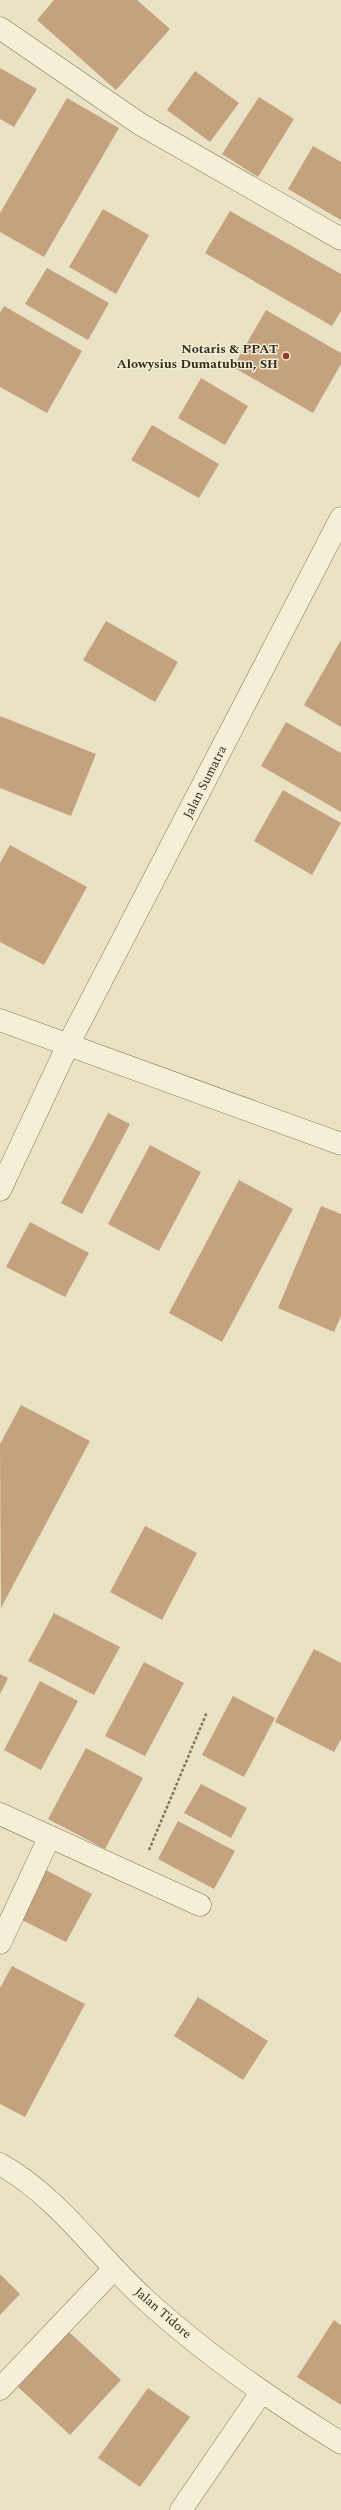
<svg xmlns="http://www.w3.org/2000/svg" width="341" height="2510" viewBox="0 0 341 2510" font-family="Spectral,serif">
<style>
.building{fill:#c5a27e}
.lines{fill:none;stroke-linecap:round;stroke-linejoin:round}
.minor-casing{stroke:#84755d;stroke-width:23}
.path{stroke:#84755d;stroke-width:2.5;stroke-dasharray:3 2;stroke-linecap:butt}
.minor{stroke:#f6efd8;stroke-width:22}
.poi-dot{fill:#8e3932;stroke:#f2ecd4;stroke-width:1.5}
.labels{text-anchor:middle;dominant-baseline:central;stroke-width:3;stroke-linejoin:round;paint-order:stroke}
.poi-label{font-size:13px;font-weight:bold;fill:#352c1f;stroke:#f2ecd4;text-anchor:end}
.street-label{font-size:13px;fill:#352c1f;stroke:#f2ecd4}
</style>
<rect width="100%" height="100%" fill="#eae2c5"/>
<g class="building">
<path d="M54,0h83l33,29 -54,61 -79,-70z"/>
<path d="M0,68l37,21 -23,38 -14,-8z"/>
<path d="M195,71l44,32 -29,39 -43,-32z"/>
<path d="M259,97l35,22 -36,58 -36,-23z"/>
<path d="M67,98l52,30 -75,129 -44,-25v-19z"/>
<path d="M313,146l28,16v58l-53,-31z"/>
<path d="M103,209l46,26 -33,59 -47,-27z"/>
<path d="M230,211l111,63v37l-9,15 -127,-73z"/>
<path d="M47,268l62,35 -21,37 -63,-36z"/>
<path d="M4,306l78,45 -35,62 -47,-26v-74z"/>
<path d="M266,310l75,43v11l-28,49 -80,-46z"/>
<path d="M201,378l47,28 -23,39 -47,-27z"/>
<path d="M152,425l67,39 -20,34 -68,-38z"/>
<path d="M106,621l72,41 -23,40 -72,-42z"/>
<path d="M341,640v87l-37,-22z"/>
<path d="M0,716l96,38 -25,62 -71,-28z"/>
<path d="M286,722l55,31v59l-80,-46z"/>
<path d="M283,790l58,33 -29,52 -58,-34z"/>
<path d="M10,845l77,42 -43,78 -44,-23v-79z"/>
<path d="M108,1113l22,11 -48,90 -21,-11z"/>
<path d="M150,1145l51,27 -42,79 -51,-27z"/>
<path d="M239,1180l54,29 -71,133 -53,-29z"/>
<path d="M321,1206l20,8v102l-7,16 -56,-24z"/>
<path d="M30,1222l59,31 -24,44 -59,-30z"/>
<path d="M21,1405l69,36 -89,167 -1,-164z"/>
<path d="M145,1526l52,27 -35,67 -52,-28z"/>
<path d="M54,1613l66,34 -26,48 -66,-34z"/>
<path d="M314,1649l27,14v76l-7,13 -59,-30z"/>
<path d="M144,1662l40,21 -39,73 -40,-20z"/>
<path d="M0,1674l8,4 -8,16z"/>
<path d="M40,1681l38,20 -37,69 -37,-20z"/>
<path d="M233,1696l42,22 -31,59 -42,-22z"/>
<path d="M86,1748l57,30 -38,71 -57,-30z"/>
<path d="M201,1784l46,24 -16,30 -47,-25z"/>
<path d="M178,1821l57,30 -21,38 -56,-30z"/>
<path d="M42,1868l50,26 -26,48 -50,-25z"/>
<path d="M12,1966l73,38 -60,113 -25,-13v-116z"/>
<path d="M198,1997l70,44 -25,39 -69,-44z"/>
<path d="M0,2274l20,20 -20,21z"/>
<path d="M334,2320l7,5v80l-44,-28z"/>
<path d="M69,2332l52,48 -51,55 -52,-48z"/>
<path d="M148,2388l42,29 -50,70 -42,-29z"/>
</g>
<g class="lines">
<g class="minor-casing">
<g id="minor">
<path d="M0,28l140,96 201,115"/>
<path d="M0,1020l341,124"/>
<path d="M0,1190l68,-145 273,-527"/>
<path d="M0,1814l200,91"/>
<path d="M0,1943l49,-105"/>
<path d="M0,2164c60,34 98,93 148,138 61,55 124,98 193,141"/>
<path d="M0,2389l114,-120"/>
<path d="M181,2510l80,-117"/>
</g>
</g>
<path class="path" d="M149,1850l58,-138"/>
<use href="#minor" class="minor"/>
</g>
<circle class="poi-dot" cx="286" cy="356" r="4"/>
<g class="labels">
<g class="poi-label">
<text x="278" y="349">Notaris &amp; PPAT<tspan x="278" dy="15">Alowysius Dumatubun, SH</tspan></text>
</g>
<g class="street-label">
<text transform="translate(205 782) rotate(-63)">Jalan Sumatra</text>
<text transform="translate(163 2313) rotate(41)">Jalan Tidore</text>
</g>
</g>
</svg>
